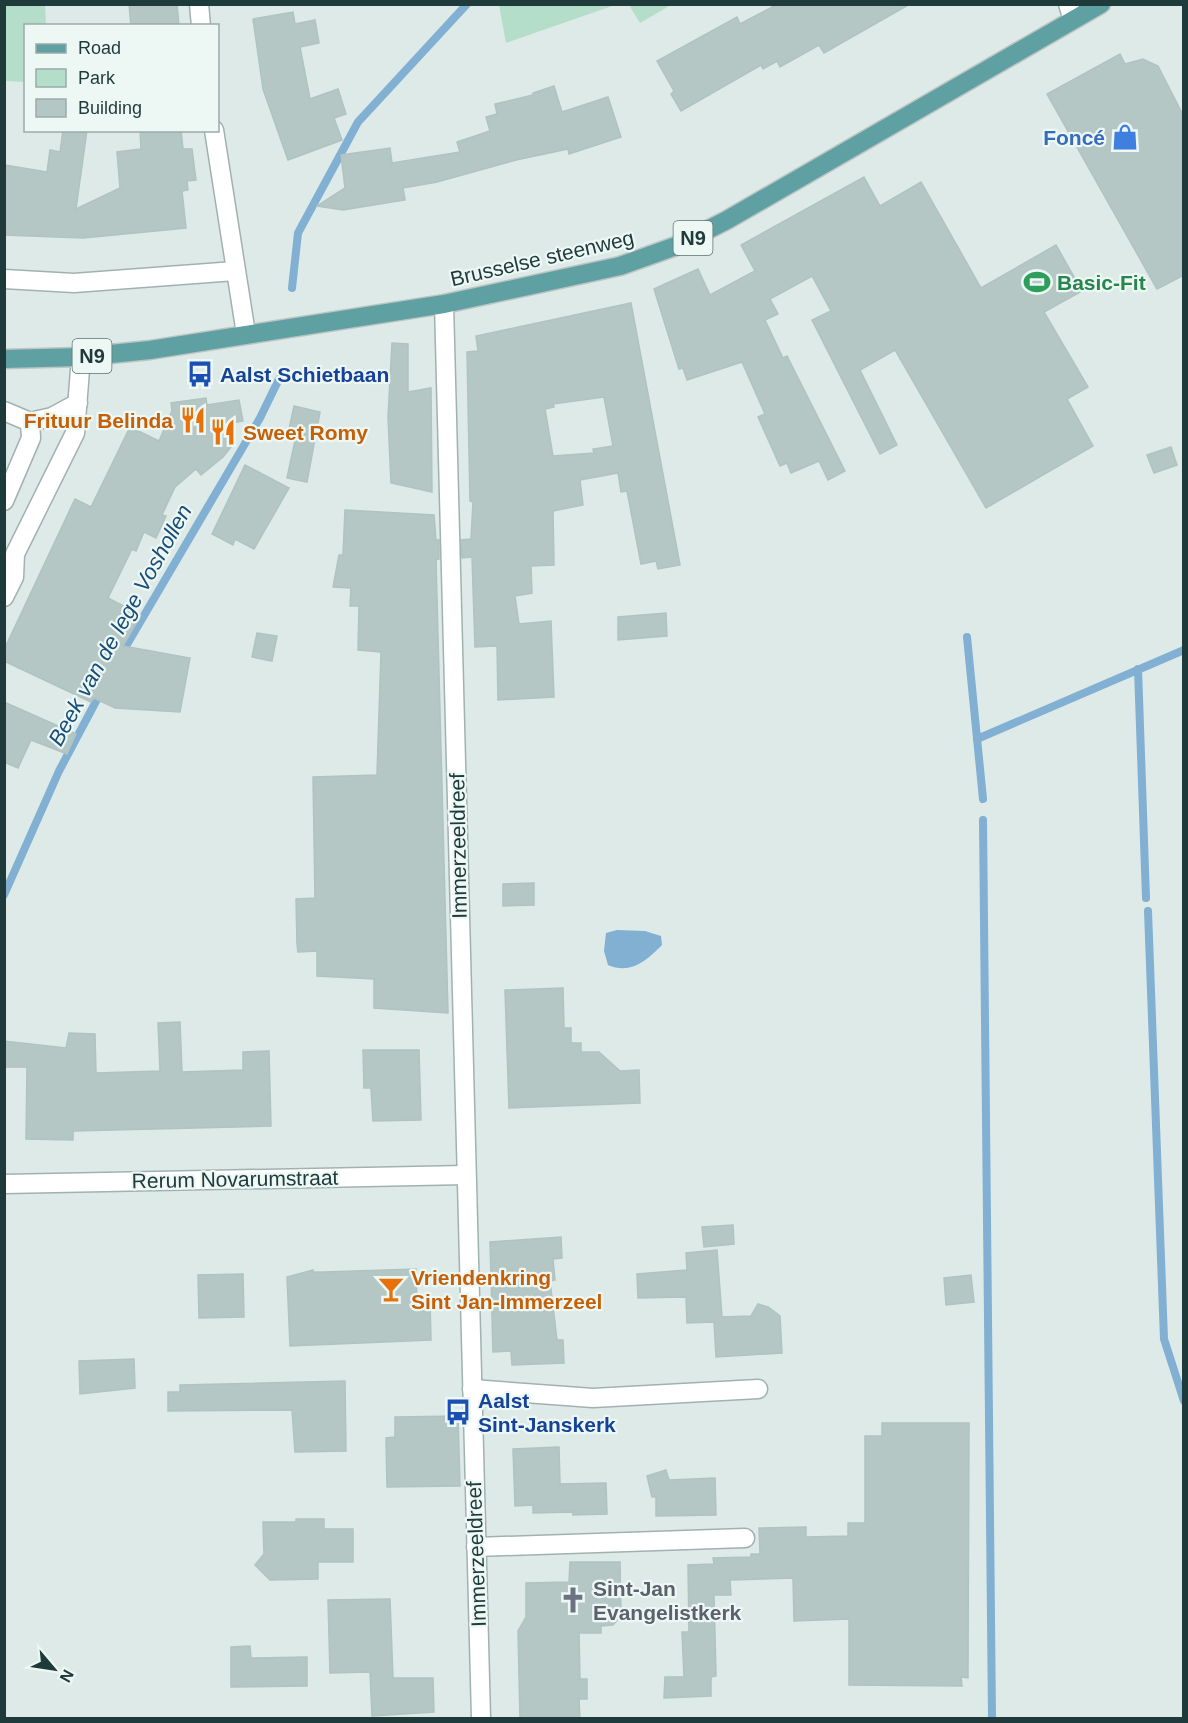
<svg xmlns="http://www.w3.org/2000/svg" width="1188" height="1723" viewBox="0 0 1188 1723" font-family="Helvetica,sans-serif">
<style>
.green{fill:#b4ddca}
.water{fill:#81b0d2}
.lines{fill:none;stroke-linecap:round;stroke-linejoin:round}
.stream{stroke:#81b0d2;stroke-width:8}
.building{fill:#b5c7c4;stroke:#afc3c0;stroke-width:1.5;fill-rule:evenodd}
.minor-casing{stroke:#a0b2b0;stroke-width:21}
.primary-casing{stroke:#bcc4c4;stroke-width:21}
.minor{stroke:#fff;stroke-width:18}
.primary{stroke:#5fa1a2;stroke-width:18}
.labels{text-anchor:middle;dominant-baseline:central;stroke-width:4.5;stroke-linejoin:round;paint-order:stroke}
.shield{fill:#edf7f4;stroke:#5c7372;stroke-width:1.5}
.shield-label{font-size:20px;font-weight:bold;fill:#1e3a3a}
.shop-label{font-size:21px;font-weight:bold;fill:#366cbe;stroke:#edf7f4;text-anchor:end}
.street-label{font-size:21px;fill:#1e3a3a;stroke:#edf7f4}
.leisure-label{font-size:21px;font-weight:bold;fill:#27864d;stroke:#edf7f4;text-anchor:start}
.transit-label{font-size:21px;font-weight:bold;fill:#164399;stroke:#edf7f4;text-anchor:start}
.food-label{font-size:21px;font-weight:bold;fill:#c56008;stroke:#edf7f4;text-anchor:start}
.worship-label{font-size:21px;font-weight:bold;fill:#5b616d;stroke:#edf7f4;text-anchor:start}
.water-label{font-size:22px;font-style:italic;fill:#174d77;stroke:#edf7f4}
</style>
<rect width="100%" height="100%" fill="#ddeae8"/>
<g class="green">
<path d="M5,4l40,1 1,20 -20,1 -1,56 -20,-1z"/>
<path d="M499,5v-1l116,1 -109,38z"/>
<path d="M629,5h42l-31,18z"/>
</g>
<path class="water" d="M617,930l28,1 16,5 1,9c-15,15 -31,30 -54,20l-4,-14 2,-18z"/>
<g class="lines">
<g class="stream">
<path d="M292,288l6,-55 60,-111 109,-118"/>
<path d="M967,637l16,162"/>
<path d="M122,653l138,-235 19,-39"/>
<path d="M1138,669l8,229"/>
<path d="M977,739l207,-89"/>
<path d="M983,820l9,898"/>
<path d="M4,895l55,-124 43,-81"/>
<path d="M1148,911l16,428 20,62"/>
</g>
</g>
<g class="building">
<path d="M129,4h48l2,22h-48z"/>
<path d="M778,4h132l-86,49 -5,-8 -39,22 -3,-6 -14,8 -2,-4 -80,46 -10,-17 3,-3 -17,-30 80,-44 3,7z"/>
<path d="M293,12l2,12 20,-4 4,23 -19,4 10,52 28,-10 8,25 -12,4 8,22 -54,20 -25,-71 -10,-70z"/>
<path d="M1120,54l5,10 18,-5 15,7 26,51v158l-27,14 -110,-195z"/>
<path d="M554,86l8,26 46,-15 13,40 -52,17 -1,-5 -52,11 -79,22 -34,6 2,12 -62,10 -26,-4 28,-18 -4,-33 49,-7 2,15 68,-11 -3,-10 33,-11 -4,-14 11,-3 -2,-10 38,-9v-2z"/>
<path d="M63,130h24l-11,79 44,-21 -3,-36 24,-3 -1,-19h41l2,19h9l4,31 -9,1 1,9 -6,1 4,37 -103,10 -79,-3v-70l43,7 3,-22 10,2z"/>
<path d="M864,177l16,29 41,-24 60,106 75,-43 26,46 -38,21 44,75 -21,12 26,47 -107,62 -91,-158 -35,20 37,75 -17,9 -68,-134 19,-9 -19,-35 -42,23 8,15 -13,6 18,38 4,-2 58,115 -17,9 -9,-19 -28,12 -4,-10 -7,3 -22,-49 7,-3 -23,-52 -55,18 -4,-12 -4,1 -25,-80 44,-20 12,26 45,-24 -14,-26z"/>
<path d="M631,303l49,262 -22,4 -2,-8 -15,3 -14,-73 -6,1 -3,-19 -38,7 3,25 -30,6 1,54 -23,1 1,27 -17,3 4,28 32,-3 3,76 -56,3 -1,-54 -22,1 -3,-90 -10,1 -1,-18 10,-1 2,-37 -3,-1 -3,-149 11,-1 -2,-15zM604,397l9,49 -20,3 1,4 -41,3 -8,-47 9,-2 -1,-3z"/>
<path d="M392,343l16,1v48l23,-4 1,104 -41,-9 -3,-66z"/>
<path d="M206,398l1,7 32,-5 4,21 -11,2 3,19 -12,15 -22,18 -5,-6 -21,18 -13,28 4,1 -10,22 -12,-6 -8,19 -4,-2 -24,49 33,17 -18,31 67,12 -10,54 -65,-4 -21,-10 -3,4 -87,-41v-11l71,-151 16,8 39,-80 29,14 13,-30 -1,-8z"/>
<path d="M294,406l26,6 -13,70 -20,-4 9,-42 -8,-2z"/>
<path d="M1171,447l6,18 -23,8 -7,-18z"/>
<path d="M245,465l44,23 -35,61 -19,-10 -2,6 -21,-11z"/>
<path d="M345,510l89,5 2,25h3v19l-3,1 12,453 -74,-5v-29l-57,-3v-25l-19,1 -1,-8 -1,-45 19,-1 -2,-121 64,-2 4,-123 -23,-2 1,-44h-9l1,-18 -18,-1 6,-32h4z"/>
<path d="M666,613l1,23 -49,4v-23z"/>
<path d="M257,633l20,3 -5,25 -20,-4z"/>
<path d="M4,702l72,32 -9,20 -36,-14 -13,28 -14,-6z"/>
<path d="M534,883v22l-31,1v-22z"/>
<path d="M563,988l1,40h7v15h10v9h18l21,19 19,-1 1,33 -131,5 -4,-118z"/>
<path d="M180,1022l2,50 61,-2v-18l26,-1 2,75 -198,5v9l-47,-1 1,-72h-23v-26l62,7 3,-15 26,1 1,39 64,-2 -2,-48z"/>
<path d="M363,1050h56l2,70 -48,1 -2,-33h-7z"/>
<path d="M733,1225l1,19 -30,3 -2,-20z"/>
<path d="M561,1237l1,21 -9,1 2,21 -5,1 7,59h6l1,23 -52,2 -1,-14 -18,1 -3,-110z"/>
<path d="M717,1250l5,67 29,-1 7,-12 10,3 12,9 2,37 -66,4 -2,-35 -27,1 -1,-26 -48,1 -1,-24 50,-4 -1,-17z"/>
<path d="M416,1269l1,34 13,-1 1,38 -141,6 -3,-69 26,-7v2h11z"/>
<path d="M243,1274l1,43 -45,1 -1,-43z"/>
<path d="M971,1275l3,27 -28,3 -2,-27z"/>
<path d="M134,1359l1,29 -55,6 -1,-33z"/>
<path d="M345,1381l1,70 -51,1 -3,-42 -124,1v-19h12v-7z"/>
<path d="M458,1416l2,70 -73,1 -1,-49 9,-1v-20z"/>
<path d="M882,1423h87l-1,255 -7,-1 1,9 -113,-1v-66l-55,2 -1,-43 -63,2 1,15h-17l2,81 -5,1v19l-47,2 1,-21h19l-2,-45h7l-1,-67 26,-1 -1,-6 38,-1v-3h9l-1,-26 47,-1v10l42,-1v-13h17v-87h17z"/>
<path d="M559,1447l1,37 46,-1 1,31 -34,1v-3l-40,1v-8l-18,1 -2,-57z"/>
<path d="M666,1470l3,10 46,-2 1,37 -60,1v-19h-4l-5,-21z"/>
<path d="M296,1519h28v10h29v33h-35v17l-48,1 -15,-15 9,-11 -1,-32h33z"/>
<path d="M570,1562h50l1,54 -8,9 -12,1v7h-22l1,46h7v20h-8l1,20h-60l-2,-88 8,-14v-34l43,-1z"/>
<path d="M390,1599l3,79h40l1,34 -62,4 -2,-44 -40,1 -2,-73z"/>
<path d="M250,1646l1,12 56,-1v29l-76,1v-40z"/>
</g>
<g class="lines">
<g class="minor-casing">
<g id="minor">
<path d="M199,4l2,22"/>
<path d="M1068,4l5,16"/>
<path d="M214,130l32,204"/>
<path d="M4,279l70,4 161,-12"/>
<path d="M444,304l37,1414"/>
<path d="M4,411l26,11"/>
<path d="M30,422l22,-5 26,-14"/>
<path d="M4,501l27,-63 -1,-16"/>
<path d="M4,597l10,-20 1,-23 60,-121 6,-76"/>
<path d="M4,1184l462,-9"/>
<path d="M472,1389l121,9 165,-9"/>
<path d="M476,1547l269,-9"/>
</g>
</g>
<g class="primary-casing">
<path id="primary" d="M4,359l77,-2 69,-7 294,-46 176,-38 56,-20 51,-26 374,-216"/>
</g>
<use href="#minor" class="minor"/>
<use href="#primary" class="primary"/>
</g>
<defs>
<g id="shop-bare" transform="scale(2.07)"><path d="M-5-2.5h2.3a2.7 3.5 0 0 1 5.4 0H5L5.5 6h-11ZM-1.5-2.5h3a1.5 2.3 0 0 0-3 0Z" fill="#3f7fe0" stroke="#edf7f4" stroke-width="2.5" paint-order="stroke"/></g>
<g id="stadium-bare" transform="scale(2.07)"><path d="M0-5a6.5 5 0 1 0 0 10a6.5 5 0 1 0 0-10ZM-3.5-1.8h7v3.6h-7Z" fill="#2e9e5b" stroke="#edf7f4" stroke-width="2.5" paint-order="stroke"/></g>
<g id="bus-bare" transform="scale(2.07)"><path d="M-5-6H5V4H4V6H2V4H-2V6H-4V4H-5ZM-3.5-4V0h7V-4ZM-3.5 1.2v1.5H-2V1.2ZM2 1.2v1.5H3.5V1.2Z" fill="#1a4fb4" stroke="#edf7f4" stroke-width="2.5" paint-order="stroke"/></g>
<g id="restaurant-bare" transform="scale(2.07)"><path d="M-5-6h1v4h1v-4h1v4h1v-4h1v5L-1.5 .5V6h-2V.5L-5-1ZM5-6V6H3V1.5H1.5Q1.5-4 5-6Z" fill="#e8710a" stroke="#edf7f4" stroke-width="2.5" paint-order="stroke"/></g>
<g id="bar-bare" transform="scale(2.07)"><path d="M-6-5H6L.8 .8V4.5H3.5V6h-7V4.5H-.8V.8Z" fill="#e8710a" stroke="#edf7f4" stroke-width="2.5" paint-order="stroke"/></g>
<g id="church-bare" transform="scale(2.07)"><path d="M-1.2-6h2.4v3.5h3.3v2.4h-3.3V6h-2.4V-.1h-3.3v-2.4h3.3Z" fill="#6b7280" stroke="#edf7f4" stroke-width="2.5" paint-order="stroke"/></g>
</defs>
<g fill-rule="evenodd">
<use href="#shop-bare" x="1125" y="137"/>
<use href="#stadium-bare" x="1037" y="282"/>
<use href="#bus-bare" x="200" y="374"/>
<use href="#restaurant-bare" x="193" y="420"/>
<use href="#restaurant-bare" x="223" y="432"/>
<use href="#bar-bare" x="391" y="1289"/>
<use href="#bus-bare" x="458" y="1412"/>
<use href="#church-bare" x="573" y="1600"/>
</g>
<g class="labels">
<g class="shield">
<rect x="673.5" y="221" width="39" height="34" rx="4.5"/>
<rect x="72.5" y="339" width="39" height="34" rx="4.5"/>
</g>
<g class="shield-label">
<text x="693" y="238">N9</text>
<text x="92" y="356">N9</text>
</g>
<g class="shop-label">
<text x="1105" y="137">Foncé</text>
</g>
<g class="street-label">
<text transform="translate(542 258) rotate(-13)">Brusselse steenweg</text>
<text transform="translate(458 846) rotate(-91)">Immerzeeldreef</text>
<text transform="translate(235 1179) rotate(-1)">Rerum Novarumstraat</text>
<text transform="translate(476 1554) rotate(-92)">Immerzeeldreef</text>
</g>
<g class="leisure-label">
<text x="1057" y="282">Basic-Fit</text>
</g>
<g class="transit-label">
<text x="220" y="374">Aalst Schietbaan</text>
<text x="478" y="1400">Aalst<tspan x="478" dy="24">Sint-Janskerk</tspan></text>
</g>
<g class="food-label">
<text x="173" y="420" text-anchor="end">Frituur Belinda</text>
<text x="243" y="432">Sweet Romy</text>
<text x="411" y="1277">Vriendenkring<tspan x="411" dy="24">Sint Jan-Immerzeel</tspan></text>
</g>
<g class="worship-label">
<text x="593" y="1588">Sint-Jan<tspan x="593" dy="24">Evangelistkerk</tspan></text>
</g>
<g class="water-label">
<text transform="translate(120 625) rotate(-61)">Beek van de lege Voshollen</text>
</g>
</g>
<rect width="1188" height="1723" fill="none" stroke="#1e3a3a" stroke-width="12"/>
<rect x="24" y="24" width="195" height="108" fill="#edf7f4" stroke="#9aabaa" stroke-width="1.5"/>
<rect x="36" y="44" width="30" height="9" fill="#5fa1a2" stroke="#9aabaa" stroke-width="1.5"/>
<text x="78" y="54" font-size="18" fill="#1e3a3a">Road</text>
<rect x="36" y="69" width="30" height="18" fill="#b4ddca" stroke="#9aabaa" stroke-width="1.5"/>
<text x="78" y="84" font-size="18" fill="#1e3a3a">Park</text>
<rect x="36" y="99" width="30" height="18" fill="#b5c7c4" stroke="#9aabaa" stroke-width="1.5"/>
<text x="78" y="114" font-size="18" fill="#1e3a3a">Building</text>
<g transform="translate(54 1669) rotate(119)" stroke="#edf7f4" stroke-width="4.5" paint-order="stroke">
<path d="M0-4.5L10 22L0 15L-10 22Z" fill="#1e3a3a"/>
<text y="-9" font-size="16" font-weight="bold" text-anchor="middle" fill="#1e3a3a">N</text>
</g>
</svg>
